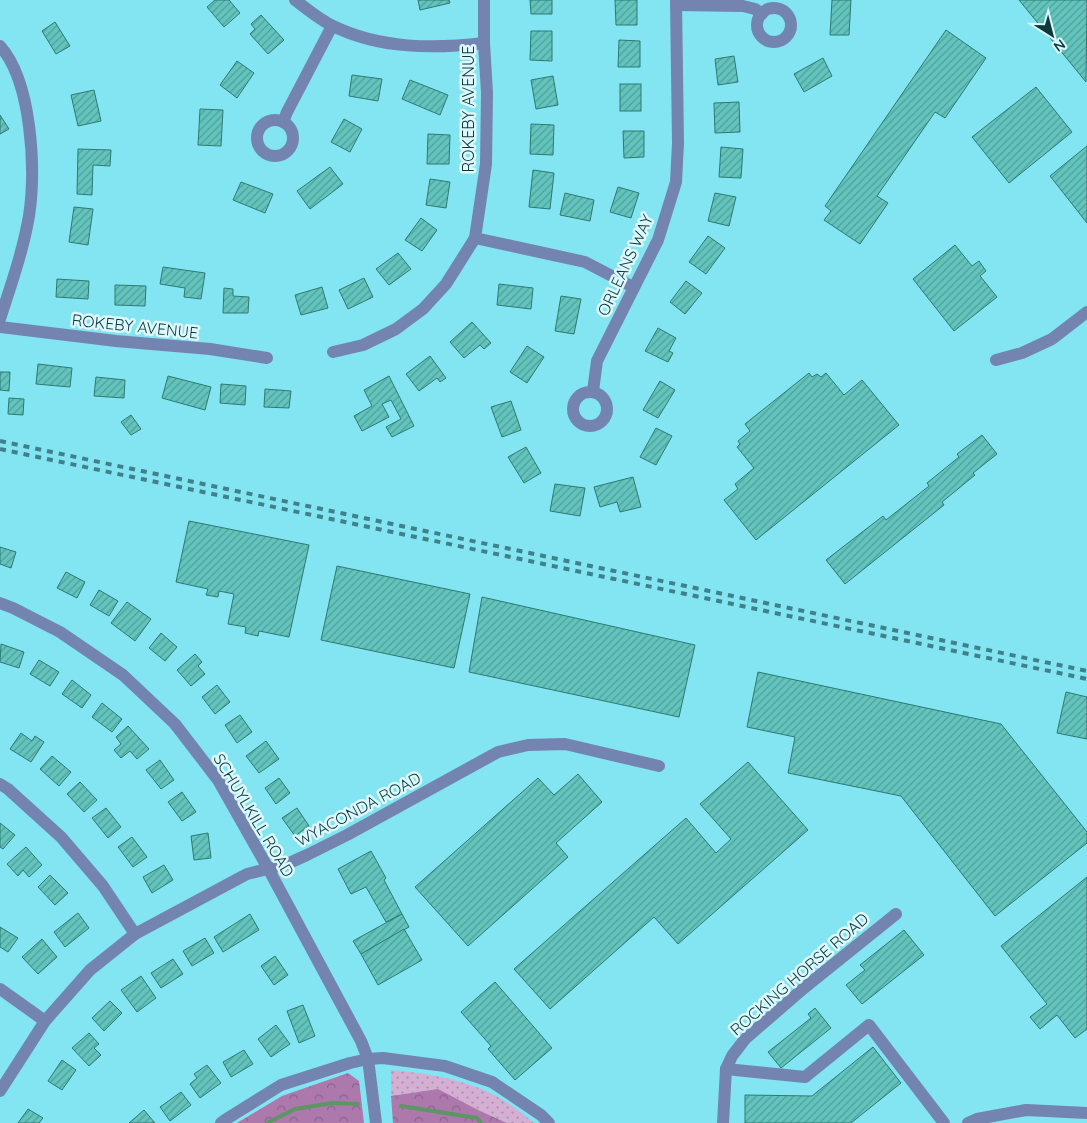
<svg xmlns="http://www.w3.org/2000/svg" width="1087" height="1123" viewBox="0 0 1087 1123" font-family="Quicksand,sans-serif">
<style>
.grass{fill:url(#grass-dots)}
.forest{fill:url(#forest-crowns)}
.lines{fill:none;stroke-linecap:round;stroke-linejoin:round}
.stream{stroke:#5b9664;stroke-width:4}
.building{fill:url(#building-hatch);stroke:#2d7a74}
.minor{stroke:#7384b1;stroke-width:12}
.rail{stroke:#3f818a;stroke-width:4;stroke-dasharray:6 6;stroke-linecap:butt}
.labels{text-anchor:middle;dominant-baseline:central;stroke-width:5;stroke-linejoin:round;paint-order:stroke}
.street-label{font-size:16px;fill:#0d393e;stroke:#def9fd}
</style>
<defs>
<pattern id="grass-dots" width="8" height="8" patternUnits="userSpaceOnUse" patternTransform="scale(1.25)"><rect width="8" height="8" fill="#d5afd3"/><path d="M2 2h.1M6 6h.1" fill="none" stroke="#ab8fad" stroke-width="1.8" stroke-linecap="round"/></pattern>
<pattern id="forest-crowns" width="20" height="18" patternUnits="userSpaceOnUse" patternTransform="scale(1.25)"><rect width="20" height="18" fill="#ad78ab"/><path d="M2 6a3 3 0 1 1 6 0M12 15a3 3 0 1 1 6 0" fill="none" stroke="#8b638d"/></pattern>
<pattern id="building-hatch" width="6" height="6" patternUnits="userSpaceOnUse" patternTransform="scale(1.25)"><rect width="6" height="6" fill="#62c4bc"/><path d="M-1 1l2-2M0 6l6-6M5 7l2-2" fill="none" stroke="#4fa09a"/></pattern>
</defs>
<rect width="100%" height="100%" fill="#83e4f2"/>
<path class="grass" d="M391,1070c39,4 82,10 115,32 10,6 19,14 28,21h-27l-29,-13 -61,-18 -26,4z"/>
<g class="forest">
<path d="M348,1073l11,8 5,42h-127l45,-27z"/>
<path d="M438,1089l40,21 29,13h-114l-2,-27z"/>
</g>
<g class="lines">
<g class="stream">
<path d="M401,1106l76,12 4,5"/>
<path d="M267,1123l28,-14 37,-6 26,1"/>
</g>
</g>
<g class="building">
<path d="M215,0h14l11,13 -16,14 -17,-20z"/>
<path d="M418,0h31l1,3 -30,7z"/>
<path d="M530,0h22v14h-21z"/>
<path d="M615,0h22v25h-21z"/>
<path d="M832,0h19l-2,35h-19z"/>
<path d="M1019,0h68l-1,82z"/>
<path d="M261,15l23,25 -16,14 -18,-20 5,-5 -4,-5z"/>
<path d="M55,22l15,24 -14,8 -14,-23z"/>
<path d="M946,30l40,28 -41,60 -10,-6 -58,84 11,7 -28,41 -36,-24 7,-9 -6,-5z"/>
<path d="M531,31h21v30l-22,-1z"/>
<path d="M619,40l21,1v26h-22z"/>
<path d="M734,56l4,26 -20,3 -3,-26z"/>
<path d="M823,58l9,18 -28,16 -10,-18z"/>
<path d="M237,61l17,12 -17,25 -17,-13z"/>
<path d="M352,75l30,4 -4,22 -29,-5z"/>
<path d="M553,76l5,29 -22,4 -5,-29z"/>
<path d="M410,80l38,15 -8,20 -38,-16z"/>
<rect x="620" y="84" width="21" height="27"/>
<path d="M1036,87l36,45 -63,51 -37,-46z"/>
<path d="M94,90l7,31 -23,5 -7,-31z"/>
<path d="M739,102l1,30 -25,1 -1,-30z"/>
<path d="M200,109l23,1 -2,36 -23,-1z"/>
<path d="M0,115l9,14 -9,5z"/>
<path d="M344,119l18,10 -12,23 -19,-10z"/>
<path d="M531,124l23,1 -1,30 -23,-1z"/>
<path d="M623,131h21v26l-20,1z"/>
<path d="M428,134l22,1 -1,29h-22z"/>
<path d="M1087,146v77l-37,-47z"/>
<path d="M721,147l22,2 -2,29 -22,-1z"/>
<path d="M78,149l33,1 -1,16 -17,-1 -1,30 -15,-1z"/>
<path d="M330,167l13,17 -33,25 -13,-18z"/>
<path d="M533,170l21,3 -4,36 -21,-2z"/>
<path d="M430,179l20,3 -4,26 -20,-3z"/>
<path d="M241,182l32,12 -8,19 -32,-13z"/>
<path d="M618,187l21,6 -8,25 -21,-6z"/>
<path d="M565,193l29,7 -4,21 -30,-6z"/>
<path d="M715,193l21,4 -7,29 -21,-5z"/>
<path d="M74,207l19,2 -5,36 -19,-3z"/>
<path d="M421,218l16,12 -15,21 -17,-11z"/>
<path d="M708,236l17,12 -19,26 -17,-12z"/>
<path d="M955,245l17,21 7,-5 7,10 -6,5 17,21 -43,34 -41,-52z"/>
<path d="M398,253l13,16 -22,16 -13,-16z"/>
<path d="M163,267l42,6 -4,26 -17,-2 1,-9 -25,-4z"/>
<path d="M364,278l9,19 -25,12 -9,-19z"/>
<path d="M57,279l32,2 -1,18 -32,-2z"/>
<path d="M686,281l16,12 -17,21 -15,-12z"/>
<path d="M499,284l34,4 -2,21 -34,-4z"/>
<path d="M115,285l31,1 -1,20 -30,-1z"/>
<path d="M322,287l6,21 -27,7 -6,-20z"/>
<path d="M224,288l9,1v7l16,1 -1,16h-25z"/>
<path d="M561,296l20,3 -7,35 -19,-3z"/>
<path d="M472,322l19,21 -7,6 -4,-4 -16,13 -14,-16z"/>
<path d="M658,328l18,10 -7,13 4,2 -5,9 -23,-11z"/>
<path d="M527,346l17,11 -17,26 -17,-11z"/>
<path d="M430,356l16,22 -6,4 -3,-4 -18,13 -13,-17z"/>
<path d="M38,364l34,4 -2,19 -34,-3z"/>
<path d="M0,372h10l-1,19 -9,-1z"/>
<path d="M809,373l3,4 5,-3 4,3 5,-4 18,22 18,-15 37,45 -143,115 -32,-40 14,-11 -3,-5 19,-16 -17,-21 3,-3 -2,-3 12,-10 -5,-7z"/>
<path d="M168,376l43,11 -6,23 -43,-12z"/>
<path d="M389,376l25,50 -22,11 -6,-10 15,-8 -10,-19 -9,4 7,13 -27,14 -8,-15 18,-10 -8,-16z"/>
<path d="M96,377l29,3 -1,18 -30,-2z"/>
<path d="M660,381l15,9 -17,28 -15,-8z"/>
<path d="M221,384l25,2 -1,19 -25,-2z"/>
<path d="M265,389l26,2 -2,17 -25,-1z"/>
<path d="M9,398l15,1 -1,16 -15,-1z"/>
<path d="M511,401l10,29 -19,7 -11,-30z"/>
<path d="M131,415l10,14 -10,6 -10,-13z"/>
<path d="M656,428l16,8 -16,29 -16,-8z"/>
<path d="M982,435l15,19 -24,19 2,2 -33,27 2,3 -99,79 -19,-24 57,-44 3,4 43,-34 -2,-3 32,-26 -2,-3z"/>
<path d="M526,447l15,26 -17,10 -16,-26z"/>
<path d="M633,477l8,30 -21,5 -3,-10 -17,5 -6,-20z"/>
<path d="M555,484l30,4 -5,28 -30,-5z"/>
<path d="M189,521l120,24 -20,92 -30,-6 -1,5 -13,-3 1,-6 -18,-3 6,-30 -15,-3 -1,6 -12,-2 2,-6 -32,-7z"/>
<path d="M0,547l16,5 -5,16 -11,-4z"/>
<path d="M337,566l133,28 -16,74 -133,-28z"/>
<path d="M66,572l19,10 -8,16 -20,-10z"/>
<path d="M99,590l19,11 -9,15 -19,-11z"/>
<path d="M482,597l213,48 -16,72 -210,-45z"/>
<path d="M127,602l24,17 -16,22 -24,-18z"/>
<path d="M161,633l16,14 -12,14 -16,-13z"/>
<path d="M1,644l23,8 -5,16 -19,-6z"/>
<path d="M195,654l7,8 -4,4 7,8 -14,12 -14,-16z"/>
<path d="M39,660l20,12 -9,14 -20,-12z"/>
<path d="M758,672l243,52 86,108v11l-92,73 -94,-120 -113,-23 7,-36 -48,-10z"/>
<path d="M72,680l19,15 -9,13 -20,-14z"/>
<path d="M217,685l13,17 -15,12 -13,-17z"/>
<path d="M1066,692l21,5v42l-30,-6z"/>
<path d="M102,703l20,16 -10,13 -20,-15z"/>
<path d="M240,715l12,17 -15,11 -12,-18z"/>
<path d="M128,726l21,23 -12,10 -7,-8 -9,7 -7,-8 7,-6 -5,-7z"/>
<path d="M21,733l11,8 3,-5 9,6 -13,20 -21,-13z"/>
<path d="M266,741l13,18 -20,14 -13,-17z"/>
<path d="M52,756l19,16 -12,14 -19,-17z"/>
<path d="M160,760l14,20 -13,9 -15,-19z"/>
<path d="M748,762l60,68 -130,114 -24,-27 -104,92 -36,-40 172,-151 30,35 15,-14 -31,-35z"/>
<path d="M578,774l24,28 -46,41 12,14 -100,89 -53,-59 123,-109 16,17z"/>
<path d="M279,778l11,15 -14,11 -11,-16z"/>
<path d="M80,782l17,18 -13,12 -17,-18z"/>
<path d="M182,792l14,20 -14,9 -14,-19z"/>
<path d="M106,808l15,19 -13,11 -16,-20z"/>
<path d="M297,808l12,18 -14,10 -13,-18z"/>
<path d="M0,823l15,12 -12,14 -3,-2z"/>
<path d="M208,833l3,25 -17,2 -3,-24z"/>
<path d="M132,837l15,20 -14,10 -15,-20z"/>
<path d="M26,847l16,18 -13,12 -6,-7 -5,6 -11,-12z"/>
<path d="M371,851l15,27 -2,2 18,34 -16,8 -20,-35 -15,7 -13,-25z"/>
<path d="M164,865l9,15 -21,13 -9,-16z"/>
<path d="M50,875l18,18 -13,12 -17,-18z"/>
<path d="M1087,877v152l-12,9 -18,-23 -17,14 -10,-12 17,-13 -46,-58z"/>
<path d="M78,913l11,15 -24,19 -11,-15z"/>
<path d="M250,914l9,16 -36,22 -9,-15z"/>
<path d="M402,914l7,13 -48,27 -8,-13z"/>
<path d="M0,927l18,11 -10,14 -8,-5z"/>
<path d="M404,929l18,31 -44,25 -17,-31z"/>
<path d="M904,930l20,25 -62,49 -16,-19 19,-15 -5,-5z"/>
<path d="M205,938l9,15 -22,13 -9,-15z"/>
<path d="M42,939l15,18 -19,17 -16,-17z"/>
<path d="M275,956l13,19 -14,10 -13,-19z"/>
<path d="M173,959l10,15 -22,14 -10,-15z"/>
<path d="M141,976l15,22 -19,14 -16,-22z"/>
<path d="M495,982l57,66 -37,32 -27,-31 3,-3 -30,-34z"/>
<path d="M110,1001l12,12 -18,18 -12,-13z"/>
<path d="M303,1005l12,31 -16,7 -12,-32z"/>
<path d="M815,1008l16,20 -50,40 -13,-16 43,-34 -3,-4z"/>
<path d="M276,1025l14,19 -19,13 -13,-18z"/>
<path d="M89,1033l10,11 -5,4 7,7 -12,11 -17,-18z"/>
<path d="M873,1047l28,36 -50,40h-106v-28l67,1z"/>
<path d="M244,1050l9,14 -22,13 -8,-15z"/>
<path d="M62,1060l14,10 -14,20 -14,-9z"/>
<path d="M207,1065l14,18 -21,15 -10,-14 7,-6 -3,-4z"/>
<path d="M181,1092l10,13 -21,16 -10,-14z"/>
<path d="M28,1109l15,9 -4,5h-21z"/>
<path d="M144,1110l11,13h-26z"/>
</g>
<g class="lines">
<g class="minor">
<path d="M295,0c12,9 25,20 38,26 47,23 101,23 151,17"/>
<path d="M676,5l67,1 12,3 7,5"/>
<circle cx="774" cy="25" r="17"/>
<path d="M0,46c32,36 36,123 29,170 -6,35 -18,69 -29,103"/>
<circle cx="275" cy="138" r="18"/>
<path d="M283,122l4,-10 45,-86"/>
<path d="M475,238l110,24 48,25"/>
<path d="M0,327l116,14 94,8 57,9"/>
<path d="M333,352l30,-7 33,-16 27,-20 23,-25 29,-46 11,-74 1,-71 -3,-50v-43"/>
<path d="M996,360l26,-7 30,-14 35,-27"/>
<path d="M593,391l4,-30 61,-121 18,-58 2,-39 -2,-143"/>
<circle cx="590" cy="409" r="17"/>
<path d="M0,603l13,5 47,24 63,43 52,49 43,56 51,90 92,171 7,18 8,64"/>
<path d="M0,784l8,5 53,48 42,49 32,48"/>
<path d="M0,989l45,32"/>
<path d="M726,1069l79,8 64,-52 75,98"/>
<path d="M0,1091l45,-70 45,-51 45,-36 112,-60 40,-10 20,-9 40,-20 151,-83 30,-7 37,-1 94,22"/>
<path d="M221,1123l7,-5 53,-33 69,-22 18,-4 15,-1 62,8 47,16 49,33 8,8"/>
<path d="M723,1123l3,-54 6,-13 13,-17 59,-51 92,-74"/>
<path d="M968,1123l9,-4 49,-9 61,3"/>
</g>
<g class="rail">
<path d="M0,441l1087,230"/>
<path d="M0,449l1087,230"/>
</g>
</g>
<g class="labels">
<g class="street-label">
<text transform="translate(468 109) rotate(-90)">ROKEBY AVENUE</text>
<text transform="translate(625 265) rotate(-65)">ORLEANS WAY</text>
<text transform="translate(135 326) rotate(6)">ROKEBY AVENUE</text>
<text transform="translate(358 809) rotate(-28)">WYACONDA ROAD</text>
<text transform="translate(254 815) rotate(59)">SCHUYLKILL ROAD</text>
<text transform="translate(799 974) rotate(-41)">ROCKING HORSE ROAD</text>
</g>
</g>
<g transform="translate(1052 35) rotate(144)" stroke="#def9fd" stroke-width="4" paint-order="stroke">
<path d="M0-4L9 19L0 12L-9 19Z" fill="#0d393e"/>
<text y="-8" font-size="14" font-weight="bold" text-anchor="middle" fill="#0d393e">N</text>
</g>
</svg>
